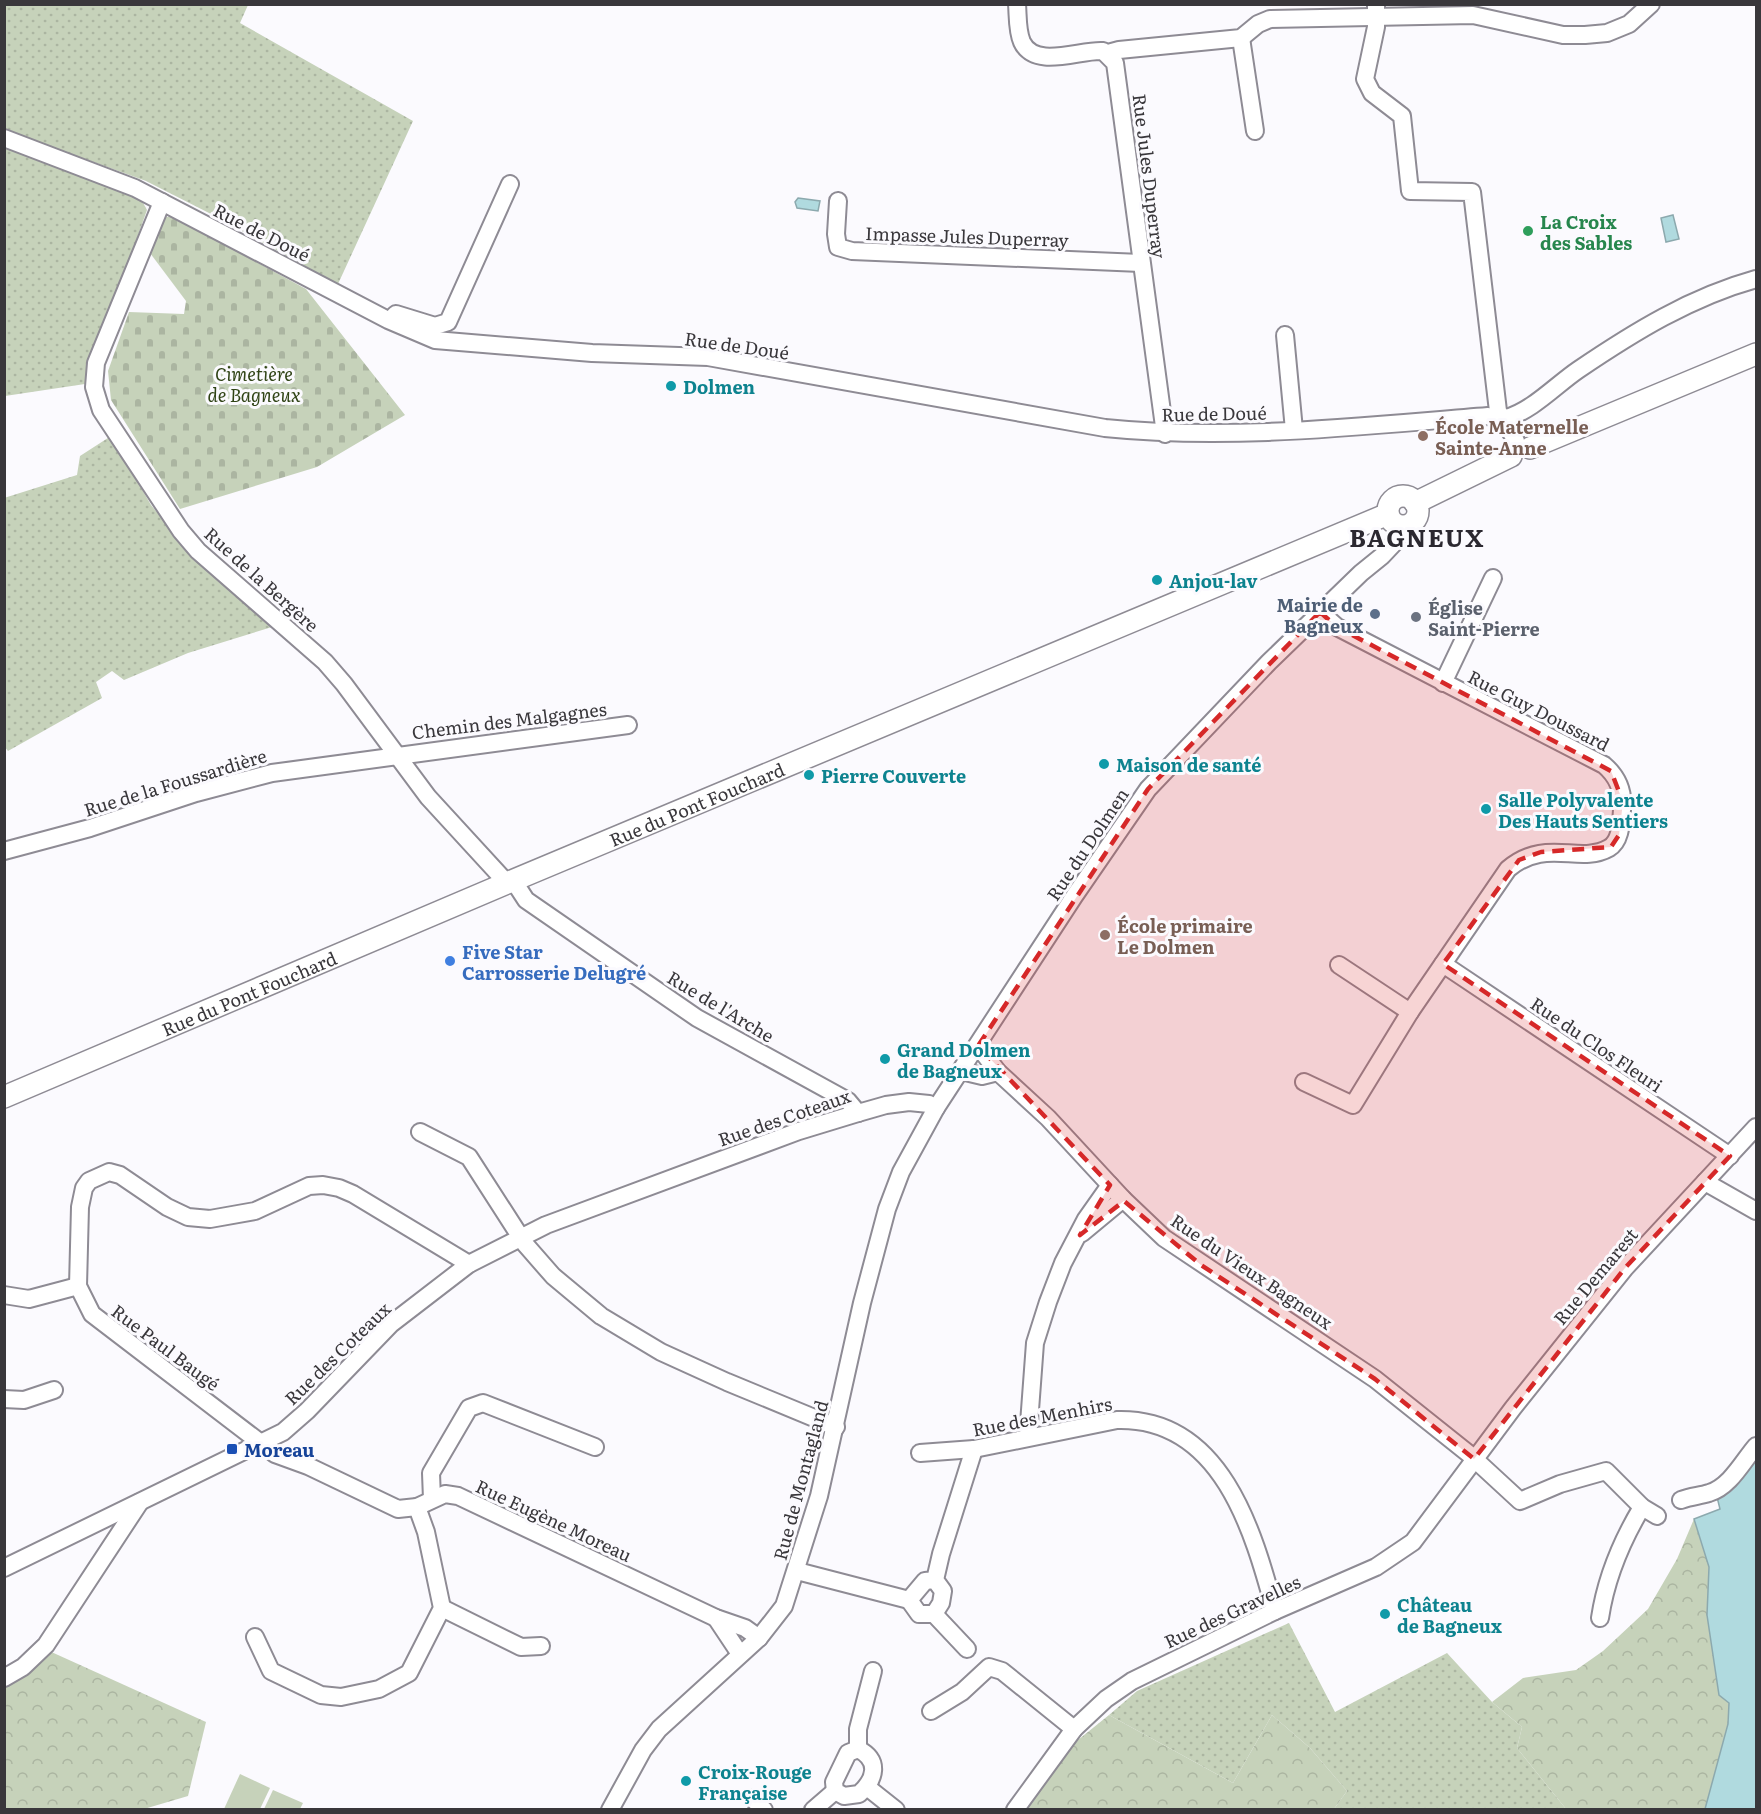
<svg xmlns="http://www.w3.org/2000/svg" width="1761" height="1814" viewBox="0 0 1761 1814" font-family="Literata,serif">
<style>
.green{fill:url(#green-dots)}
.forest{fill:url(#forest-crowns)}
.cemetery{fill:url(#cemetery-stones)}
.pitch{fill:#c6d2ba}
.water{fill:#b0dadf;stroke:#8ca9ae;stroke-width:1.5}
.lines{fill:none;stroke-linecap:round;stroke-linejoin:round}
.minor-casing{stroke:#8e8b94;stroke-width:20}
.major-casing{stroke:#8e8b94;stroke-width:24}
.minor{stroke:#fff;stroke-width:16}
.major{stroke:#fff;stroke-width:21}
.marked{fill:#d62828;fill-opacity:0.2;stroke:#d62828;stroke-width:4.5;stroke-dasharray:12 8;stroke-linejoin:round}
.leisure-dot{fill:#2e9e5b;stroke:#fbfafe;stroke-width:2}
.culture-dot{fill:#0f9aa8;stroke:#fbfafe;stroke-width:2}
.education-dot{fill:#8d6e63;stroke:#fbfafe;stroke-width:2}
.service-dot{fill:#5c6f8a;stroke:#fbfafe;stroke-width:2}
.worship-dot{fill:#6b7280;stroke:#fbfafe;stroke-width:2}
.shop-dot{fill:#3f7fe0;stroke:#fbfafe;stroke-width:2}
.transit-dot{fill:#1a4fb4;stroke:#fbfafe;stroke-width:2}
.labels{text-anchor:middle;dominant-baseline:central;stroke-width:6;stroke-linejoin:round;paint-order:stroke}
.street-label{font-size:18px;fill:#39373b;stroke:#fbfafe}
.leisure-label{font-size:18px;font-weight:bold;fill:#27864d;stroke:#fbfafe;text-anchor:start}
.park-label{font-size:18px;font-style:italic;fill:#304416;stroke:#fbfafe}
.culture-label{font-size:18px;font-weight:bold;fill:#0d838f;stroke:#fbfafe;text-anchor:start}
.education-label{font-size:18px;font-weight:bold;fill:#785e54;stroke:#fbfafe;text-anchor:start}
.service-label{font-size:18px;font-weight:bold;fill:#4e5e75;stroke:#fbfafe;text-anchor:end}
.worship-label{font-size:18px;font-weight:bold;fill:#5b616d;stroke:#fbfafe;text-anchor:start}
.shop-label{font-size:18px;font-weight:bold;fill:#366cbe;stroke:#fbfafe;text-anchor:start}
.transit-label{font-size:18px;font-weight:bold;fill:#164399;stroke:#fbfafe;text-anchor:start}
.district-label{font-size:24px;font-weight:bold;letter-spacing:1.5px;fill:#2b2830;stroke:#fbfafe}
</style>
<defs>
<pattern id="green-dots" width="8" height="8" patternUnits="userSpaceOnUse" patternTransform="scale(1.5)"><rect width="8" height="8" fill="#c6d2ba"/><path d="M2 2h.1M6 6h.1" fill="none" stroke="#abb5a1" stroke-width="1.8" stroke-linecap="round"/></pattern>
<pattern id="forest-crowns" width="20" height="18" patternUnits="userSpaceOnUse" patternTransform="scale(1.5)"><rect width="20" height="18" fill="#c6d2ba"/><path d="M2 6a3 3 0 1 1 6 0M12 15a3 3 0 1 1 6 0" fill="none" stroke="#abb5a1"/></pattern>
<pattern id="cemetery-stones" width="16" height="16" patternUnits="userSpaceOnUse" patternTransform="scale(1.5)"><rect width="16" height="16" fill="#c6d2ba"/><path d="M2 7V4a2 2 0 0 1 4 0v3zM10 15v-3a2 2 0 0 1 4 0v3z" fill="#abb5a1"/></pattern>
</defs>
<rect width="100%" height="100%" fill="#fbfafe"/>
<g class="green">
<path d="M4,5h244l-8,18 173,98 -75,163 -127,-70 -65,-33 -141,-51z"/>
<path d="M4,146l137,53 6,11 -62,174 -80,12z"/>
<path d="M111,436l40,69 50,61 71,61 -84,26 -64,27 -12,-9 -16,11 6,16 -94,53 -4,-5v-248l73,-23 3,-19z"/>
<path d="M1289,1623l46,89 112,-59 45,49 30,25 -5,21 49,61h-232l13,-18 -37,-43 -38,-33 -39,68 -124,-68 28,-24z"/>
</g>
<g class="forest">
<path d="M1694,1519l15,48 -2,48 12,80 10,8 -1,21 -23,85h-139l-49,-61 5,-21 -30,-25 31,-24 53,-8 27,-19 45,-42 29,-50z"/>
<path d="M47,1650l159,72 -18,74 -44,13 -139,1v-132z"/>
<path d="M1109,1715l124,68 39,-68 38,33 37,43 -13,18 -309,1 43,-62z"/>
</g>
<path class="cemetery" d="M172,216l134,73 99,126 -88,52 -137,42 -69,-109 -3,-29 21,-59 55,2 2,-13 -39,-52 15,-31z"/>
<g class="pitch">
<path d="M240,1774l30,14 -10,21h-36z"/>
<path d="M273,1790l30,13 -3,6h-36z"/>
</g>
<g class="water">
<path d="M798,198l22,3 -2,10 -21,-3 -2,-6z"/>
<path d="M1673,215l6,24 -13,3 -5,-24z"/>
<path d="M1756,1452v357h-51l23,-85 1,-21 -10,-8 -12,-80 2,-48 -15,-48 26,-10 -3,-12z"/>
</g>
<g class="lines">
<g class="minor-casing">
<g id="minor">
<path d="M1017,4c1,12 0,27 5,38 13,28 59,7 81,9l12,12 50,371"/>
<path d="M1376,4v23l-11,52 7,14 30,23 8,75 62,1 26,219 18,30"/>
<path d="M1241,38l14,93"/>
<path d="M1108,53l11,-3 122,-12 17,-14 12,-5 203,-4 90,20h22l22,-2 22,-9 22,-20"/>
<path d="M4,138l131,50 253,132 47,20 157,13 116,4 397,71c127,13 256,-2 383,-12 5,1 13,3 18,2 26,-7 50,-33 72,-48 56,-38 113,-73 178,-91"/>
<path d="M838,201l-2,33 2,13 14,4 289,12"/>
<path d="M162,202l-66,161 -2,24 7,23 80,121 17,20 127,111 19,22 84,113 79,86"/>
<path d="M394,316l2,-2 39,12 13,-4 62,-138"/>
<path d="M1285,335l9,95"/>
<path d="M1320,612l17,15 267,138c14,12 20,26 18,45 -1,12 -1,31 -13,38 -30,17 -63,-11 -101,21l-98,143 -71,-47"/>
<path d="M1443,683l50,-105"/>
<path d="M4,851l86,-23 106,-35 76,-20 356,-48"/>
<path d="M513,880l13,20 171,118 151,83 10,12"/>
<path d="M1443,964l287,192"/>
<path d="M978,1046l20,26 50,46 75,81 41,39 211,141 94,75 51,47 40,-17 46,-13 36,36 15,9"/>
<path d="M961,1071l21,5 16,-4"/>
<path d="M1304,1082l49,23 57,-93"/>
<path d="M420,1132l49,25 56,87 28,32 48,40 60,36 66,30 109,45"/>
<path d="M1705,1182l51,29"/>
<path d="M1082,1233l41,-34"/>
<path d="M469,1264l-116,-70 -14,-6 -16,-3 -14,1 -54,25 -45,8 -22,-2 -21,-10 -47,-32 -11,-3 -20,9 -5,7 -4,19 -2,79 14,28 183,140 33,12 90,43 19,-2 28,-13 13,2 258,122 29,10 14,10"/>
<path d="M4,1295l25,4 49,-13"/>
<path d="M4,1399l20,1 30,-10"/>
<path d="M1028,1437l7,-94 13,-41 15,-39 23,-44 24,-34"/>
<path d="M920,1453l54,-4 143,-29c104,-3 136,110 158,191"/>
<path d="M432,1499l-1,-26 38,-65 14,-5 112,44"/>
<path d="M1681,1500c10,-4 19,-4 28,-7 21,-6 34,-32 47,-47"/>
<path d="M4,1568l279,-136 24,-21 84,-87 78,-60 77,-39 253,-94 59,-18 28,-8 23,-3 20,2 7,4"/>
<path d="M797,1571l112,29"/>
<path d="M935,1580l-10,1 -16,19 10,14h15l7,-11 2,-12 -8,-11 6,-26 33,-105"/>
<path d="M442,1608l79,39 20,-1"/>
<path d="M934,1614l33,35"/>
<path d="M716,1618l24,36"/>
<path d="M1600,1618c6,-40 21,-76 42,-111"/>
<path d="M255,1637l16,34 50,24 20,2 38,-8 30,-16 33,-65 -16,-76 -9,-25"/>
<path d="M4,1678l19,-11 23,-22 94,-143"/>
<path d="M931,1711l31,-19 27,-25 13,4 72,58"/>
<path d="M858,1749c22,11 18,30 1,45l-15,2 -9,-5 -1,-9 14,-29z"/>
<path d="M858,1749v-20l15,-58"/>
<path d="M867,1787l29,23"/>
<path d="M752,1798l12,12"/>
<path d="M610,1810l33,-60 16,-21 100,-91 25,-32 35,-110 43,-193 25,-94 14,-37 35,-64 139,-213 73,-106 121,-127 92,-89 21,-17 17,-18 4,-12"/>
<path d="M813,1810l22,-19"/>
<path d="M1015,1810l59,-81 32,-30 26,-18 143,-70 101,-44 37,-25 100,-134 112,-140 131,-141"/>
</g>
</g>
<g class="major-casing">
<g id="major">
<path d="M1530,448l226,-94"/>
<circle cx="1403" cy="511" r="15"/>
<path d="M1415,503l96,-47"/>
<path id="s1" d="M4,1097l503,-214 881,-369"/>
</g>
</g>
<use href="#minor" class="minor"/>
<use href="#major" class="major"/>
</g>
<path class="marked" d="M1320,612l17,15 274,144 12,31 -4,33 -8,12 -70,5 -22,8 -76,104 287,192 -105,112 -151,191 -99,-80 -174,-114 -77,-64 -44,34 30,-50 -132,-139 170,-257z"/>
<circle class="leisure-dot" cx="1528" cy="231" r="6"/>
<g class="culture-dot">
<circle cx="671" cy="386" r="6"/>
<circle cx="1157" cy="580" r="6"/>
<circle cx="1104" cy="764" r="6"/>
<circle cx="809" cy="775" r="6"/>
<circle cx="1486" cy="809" r="6"/>
<circle cx="885" cy="1059" r="6"/>
<circle cx="1385" cy="1614" r="6"/>
<circle cx="686" cy="1781" r="6"/>
</g>
<g class="education-dot">
<circle cx="1423" cy="436" r="6"/>
<circle cx="1105" cy="935" r="6"/>
</g>
<circle class="service-dot" cx="1375" cy="614" r="6"/>
<circle class="worship-dot" cx="1416" cy="617" r="6"/>
<circle class="shop-dot" cx="450" cy="961" r="6"/>
<rect class="transit-dot" x="226" y="1443" width="12" height="12" rx="3"/>
<g class="labels">
<g class="street-label">
<text transform="translate(1150 176) rotate(83)">Rue Jules Duperray</text>
<text transform="translate(262 232) rotate(27)">Rue de Doué</text>
<text transform="translate(967 236) rotate(2)">Impasse Jules Duperray</text>
<text transform="translate(737 345) rotate(8)">Rue de Doué</text>
<text transform="translate(1214 413) rotate(-1)">Rue de Doué</text>
<text transform="translate(262 579) rotate(42)">Rue de la Bergère</text>
<text transform="translate(1539 710) rotate(27)">Rue Guy Doussard</text>
<text transform="translate(509 720) rotate(-7)">Chemin des Malgagnes</text>
<text transform="translate(175 782) rotate(-17)">Rue de la Foussardière</text>
<text stroke="none"><textPath href="#s1" startOffset="752">Rue du Pont Fouchard</textPath></text>
<text transform="translate(1087 844) rotate(-56)">Rue du Dolmen</text>
<text stroke="none"><textPath href="#s1" startOffset="266">Rue du Pont Fouchard</textPath></text>
<text transform="translate(721 1006) rotate(31)">Rue de l'Arche</text>
<text transform="translate(1597 1044) rotate(34)">Rue du Clos Fleuri</text>
<text transform="translate(784 1117) rotate(-19)">Rue des Coteaux</text>
<text transform="translate(1252 1271) rotate(34)">Rue du Vieux Bagneux</text>
<text transform="translate(1595 1276) rotate(-50)">Rue Demarest</text>
<text transform="translate(166 1347) rotate(37)">Rue Paul Baugé</text>
<text transform="translate(337 1353) rotate(-44)">Rue des Coteaux</text>
<text transform="translate(1042 1416) rotate(-11)">Rue des Menhirs</text>
<text transform="translate(800 1480) rotate(-75)">Rue de Montagland</text>
<text transform="translate(554 1520) rotate(25)">Rue Eugène Moreau</text>
<text transform="translate(1232 1611) rotate(-25)">Rue des Gravelles</text>
</g>
<g class="leisure-label">
<text x="1540" y="221">La Croix<tspan x="1540" dy="21">des Sables</tspan></text>
</g>
<g class="park-label">
<text x="254" y="373">Cimetière<tspan x="254" dy="21">de Bagneux</tspan></text>
</g>
<g class="culture-label">
<text x="683" y="386">Dolmen</text>
<text x="1169" y="580">Anjou-lav</text>
<text x="1116" y="764">Maison de santé</text>
<text x="821" y="775">Pierre Couverte</text>
<text x="1498" y="799">Salle Polyvalente<tspan x="1498" dy="21">Des Hauts Sentiers</tspan></text>
<text x="897" y="1049">Grand Dolmen<tspan x="897" dy="21">de Bagneux</tspan></text>
<text x="1397" y="1604">Château<tspan x="1397" dy="21">de Bagneux</tspan></text>
<text x="698" y="1771">Croix-Rouge<tspan x="698" dy="21">Française</tspan></text>
</g>
<g class="education-label">
<text x="1435" y="426">École Maternelle<tspan x="1435" dy="21">Sainte-Anne</tspan></text>
<text x="1117" y="925">École primaire<tspan x="1117" dy="21">Le Dolmen</tspan></text>
</g>
<g class="service-label">
<text x="1363" y="604">Mairie de<tspan x="1363" dy="21">Bagneux</tspan></text>
</g>
<g class="worship-label">
<text x="1428" y="607">Église<tspan x="1428" dy="21">Saint-Pierre</tspan></text>
</g>
<g class="shop-label">
<text x="462" y="951">Five Star<tspan x="462" dy="21">Carrosserie Delugré</tspan></text>
</g>
<g class="transit-label">
<text x="244" y="1449">Moreau</text>
</g>
<g class="district-label">
<text x="1417" y="536">BAGNEUX</text>
</g>
</g>
<rect width="1761" height="1814" fill="none" stroke="#39373b" stroke-width="12"/>
</svg>
